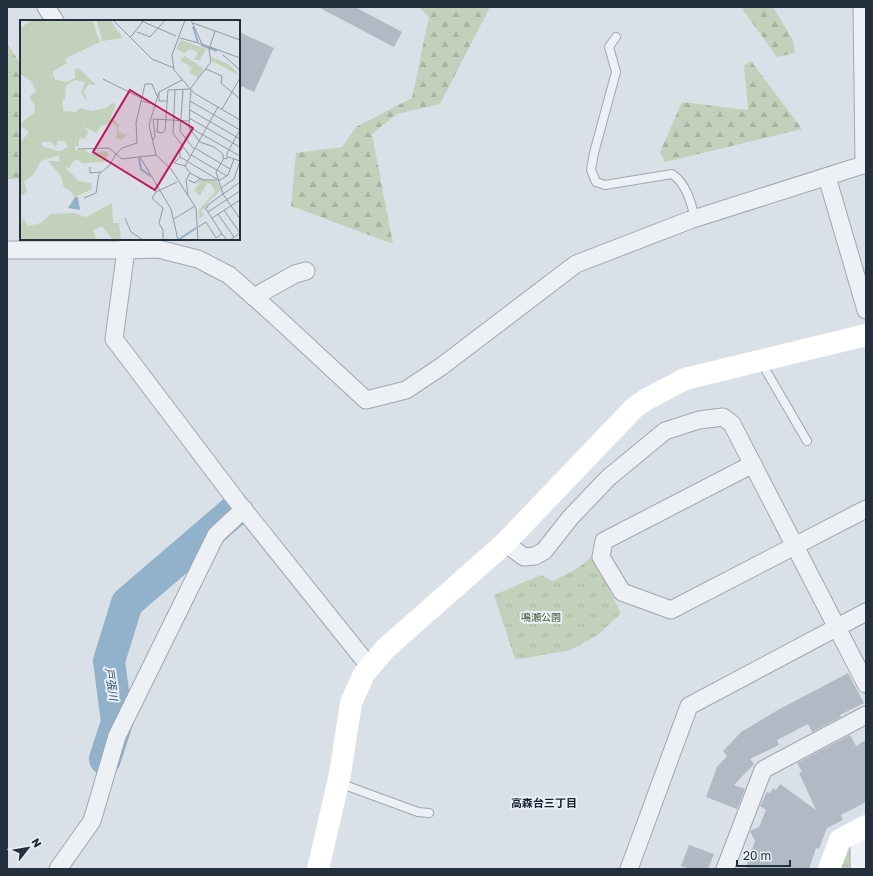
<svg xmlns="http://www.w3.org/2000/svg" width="873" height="876" viewBox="0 0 873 876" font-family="'Golos Text','Noto Sans JP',sans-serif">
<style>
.grass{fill:url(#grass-tufts)}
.forest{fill:url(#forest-firs)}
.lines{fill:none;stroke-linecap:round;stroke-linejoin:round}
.river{stroke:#91b2ca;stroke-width:32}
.building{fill:#b1bac4}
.lane-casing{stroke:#9fa7b1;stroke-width:10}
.street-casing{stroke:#9fa7b1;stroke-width:19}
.lane{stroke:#edf0f5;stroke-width:8}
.street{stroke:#edf0f5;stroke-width:17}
.secondary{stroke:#fff;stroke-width:22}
.labels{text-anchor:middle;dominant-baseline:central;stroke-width:4;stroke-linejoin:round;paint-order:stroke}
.park-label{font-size:10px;fill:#3b5a30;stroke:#e9eff4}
.water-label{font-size:11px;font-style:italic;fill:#2b5274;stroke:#e9eff4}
.neighbourhood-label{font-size:11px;font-weight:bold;fill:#16202e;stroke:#e9eff4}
.inset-river{fill:none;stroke:#91b2ca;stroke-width:2}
.inset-road{fill:none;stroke:#9199a3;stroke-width:1}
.view{fill:#c2185b;fill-opacity:0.15;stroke:#c2185b;stroke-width:2}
.inset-edge{fill:none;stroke:#232f3d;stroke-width:2}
</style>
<defs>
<pattern id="grass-tufts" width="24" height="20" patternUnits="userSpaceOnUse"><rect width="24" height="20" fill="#c2d1bb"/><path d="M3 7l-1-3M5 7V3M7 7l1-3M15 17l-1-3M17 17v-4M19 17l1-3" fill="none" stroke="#a6b4a2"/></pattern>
<pattern id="forest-firs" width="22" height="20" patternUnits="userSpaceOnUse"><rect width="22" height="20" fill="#c2d1bb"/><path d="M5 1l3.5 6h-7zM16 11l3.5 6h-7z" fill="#a6b4a2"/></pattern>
</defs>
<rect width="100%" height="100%" fill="#dae0e7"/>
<g class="grass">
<path d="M592,557l29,56 -22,21 -28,16 -45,8 -11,1 -21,-64 47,-20 12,6 23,-12z"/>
<path d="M853,841l1,28h-15l10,-25z"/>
</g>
<g class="forest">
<path d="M419,7h71l-50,97 -43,10 -25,20 21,110 -102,-38 5,-53 46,-6 14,-20 56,-29 17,-81z"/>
<path d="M744,7h29l20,33 2,13 -18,4 -34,-47z"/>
<path d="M7,43l14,22v114h-14z"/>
<path d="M751,61l51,68 -137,33 -5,-10 22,-50 66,8 -4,-45z"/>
</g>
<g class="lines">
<path class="river" d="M105,759l12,-37 -8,-61 18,-58 106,-91"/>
</g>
<g class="building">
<path d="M318,7h37l47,25 -8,15z"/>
<path d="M239,32l35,16 -20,44 -15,-7z"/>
<path d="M848,673l16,30 -24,12 1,2 -29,15 -4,-8 -31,16 2,5 -29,14 4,5 -20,21 11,4 -8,20 -31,-12 11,-30 10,-11 -4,-5 18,-19 35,-21z"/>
<path d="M850,735l6,11 10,-6v62l-25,13 2,5 -16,8 -8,21 -3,-1 -7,21h-64l10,-28 -5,-10 9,-4 7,-17 -6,-4 7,-14 3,1 3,-5 3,2 4,-6 36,26 -17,-37 3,-1 -5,-9z"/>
<path d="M689,845l25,9 -6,15h-18l-9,-3z"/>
</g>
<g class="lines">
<g class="lane-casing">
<g id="lane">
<path d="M616,37l-7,10 7,25 -22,81 -3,17 5,12 9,3 67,-11c14,9 19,28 23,44"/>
<path d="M761,362l46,79"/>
<path d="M339,783l79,29 11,1"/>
</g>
</g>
<g class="street-casing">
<g id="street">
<path d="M46,7l9,14"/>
<path d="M862,7l2,158"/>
<path d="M827,177l39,133"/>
<path d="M7,250h119l2,-11"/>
<path d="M254,297l41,-23 11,-3"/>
<path d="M753,464l-149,77 -3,16 21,35 49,18 195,-101"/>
<path d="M505,543l19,14 11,-1 9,-5 26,-33 38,-40 57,-47 34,-11 24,-3 9,7 134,260"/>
<path d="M369,666l-133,-166 -122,-161 12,-89 32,-1 40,10 31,16 42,37 95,88 40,-10 36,-24 134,-102 114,-44 176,-56"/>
<path d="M58,869l34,-48 25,-85 99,-201 28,-26"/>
<path d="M629,869l60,-163 177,-94"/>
<path d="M725,869l38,-99 5,-3 98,-52"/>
<path d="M859,869v-39"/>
</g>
</g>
<use href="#lane" class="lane"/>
<use href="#street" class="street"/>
<g class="secondary">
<path d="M318,869l22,-95 11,-71 13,-29 21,-25 120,-106 129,-135 13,-9 38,-20 181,-44"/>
<path d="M829,869l11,-29 26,-14"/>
</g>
</g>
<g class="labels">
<g class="park-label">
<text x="541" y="617">鳴瀬公園</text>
</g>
<g class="water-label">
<text transform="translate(112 684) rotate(82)">戸張川</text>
</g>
<g class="neighbourhood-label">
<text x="544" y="802">高森台三丁目</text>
</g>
</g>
<g transform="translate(20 20)">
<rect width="220" height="220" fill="#dae0e7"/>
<path d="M11,0h17l3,46 12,46 23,12 -3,3 5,4 -2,7 -7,1v7h-4v4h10l6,5 -6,9 -10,-5 -6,9 -8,-2 -3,-14 10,-5 -5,-8 -5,2 -2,6 -5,-5 3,-58 -7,-18 -27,-30v-7zM90,0l13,18 -21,3 -5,-20z" fill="#c2d1bb"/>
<path d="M19,0h53l8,22 -32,15 -3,3 2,3 -18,11 3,5 15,3 8,-4v-9l4,-1 17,17 -7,-1 -5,7 3,11 -6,-9 4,-11 -10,-2 -9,6 -1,13 -3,2 1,10 13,1 4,-4 11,3 15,-3 6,-5 4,1 -5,13 8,8 -1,7 9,3 -7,5 -4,-2 1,-11 -5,-4 -11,3 -4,7 -17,-8 -1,-4 -8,-2 -4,3 -2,6 4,13 -27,1v4l22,7 -1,1 -22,7 -8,14 -9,7 3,10 -7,4v-53l9,-11 -8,-6 1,-4 13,-10v-6l-6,-9 7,-6 -5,-10 -11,-7v-40zM161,20l25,9 -6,11h-6l4,-8 -8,-3 -6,4 -8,-4zM192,37l18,8 10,11 -28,-15zM85,131l4,3 -5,8 -19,1 -7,-3 10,-6zM28,141h11l20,20 12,2 1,6 -17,8 -7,-8 -4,-1 -3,-12zM180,158l17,3 5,12 -2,-2 -11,10 -3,8 -5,1 3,5 -5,4v-9l16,-18 -4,-8 -10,-2 -4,2zM92,183l1,20h6l2,17h-8l-11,-14 -9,4 3,10h-76l2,-23 6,9 13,-3 10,-9 23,-1 12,4z" fill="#c2d1bb"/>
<path d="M181,162l6,1 -7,13 -6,-6z" fill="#c2d1bb"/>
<path d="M165,36l19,13 -6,9 -9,-6 3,-4 -12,-8z" fill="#c2d1bb"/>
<path d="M55,177h3l2,13 -12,-2z" fill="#91b2ca"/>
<path class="inset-river" d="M173,7l5,15M181,25l16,6M119,138l2,11 9,7M158,220l18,-12"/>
<path class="inset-road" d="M93,0l39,39 22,9M119,0l37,16M165,0l-13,35 2,15 20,23 46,27M171,0l11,24 38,14M173,3l47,17M117,12l13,5 15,-17M110,18l14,-18M160,18l22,6M203,35l17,15M186,49l16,7 -1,7 19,16M83,59l38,19M162,60l-23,12 -10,33 7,30 15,14 25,39 2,32M170,69l21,-27 -2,-12 6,-19M155,70l-2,43 17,23M163,70l-3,41 14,18M139,73v8h8M121,81l13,3M170,81l50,29 -13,23v6l-4,-1v-4l-9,-7 -14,-5 -11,-14 1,-27 1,-11M202,89l18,-31M170,90l50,29M169,98l51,29M138,99l-1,13 5,1 3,-2 3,-41 22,-1M169,107l51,29M133,120l2,-3 -2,-18 36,2M164,127l-4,4v6l37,22M175,128l35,21M58,129l31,-1 7,6 -7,12 -10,8 -3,19 -12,5M136,135l-34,4 -6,-5 6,-6 15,-5 -1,-20 9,-39h7l5,12M171,135l36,21M120,137l31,52 7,31M160,137l-6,6 11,3M208,137l12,4M204,138l-8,14 7,22 17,25M165,146l33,-59M165,146l5,7 -4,7 2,16M70,147v6l11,-1M170,153l13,7h17l8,-5 6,-16M168,160l7,3 5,-5M201,168l13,-9 6,-18M204,190l16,23M188,192l32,-21M198,194l16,23M105,198l6,14 12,8M192,198l28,-18M154,199l21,-13M178,207l8,-5 10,16 6,-4 5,6M202,214l-16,-25 3,-5 31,-22M143,220v-10l-4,-7 4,-15 -11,-10 4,-6 21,-10M210,220l10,-7"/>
<path class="view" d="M110,70l63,38 -38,62 -62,-38z"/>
<rect width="220" height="220" class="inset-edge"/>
</g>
<rect width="873" height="876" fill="none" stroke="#232f3d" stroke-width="16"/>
<g transform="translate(28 848) rotate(59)" stroke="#e9eff4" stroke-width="3" paint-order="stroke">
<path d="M0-3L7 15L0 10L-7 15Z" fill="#232f3d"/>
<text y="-6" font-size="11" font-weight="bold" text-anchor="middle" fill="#232f3d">N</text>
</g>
<path d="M737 860v6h53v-6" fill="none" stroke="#232f3d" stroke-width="2"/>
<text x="743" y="860" font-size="12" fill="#232f3d" stroke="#e9eff4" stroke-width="3" paint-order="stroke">20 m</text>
</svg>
